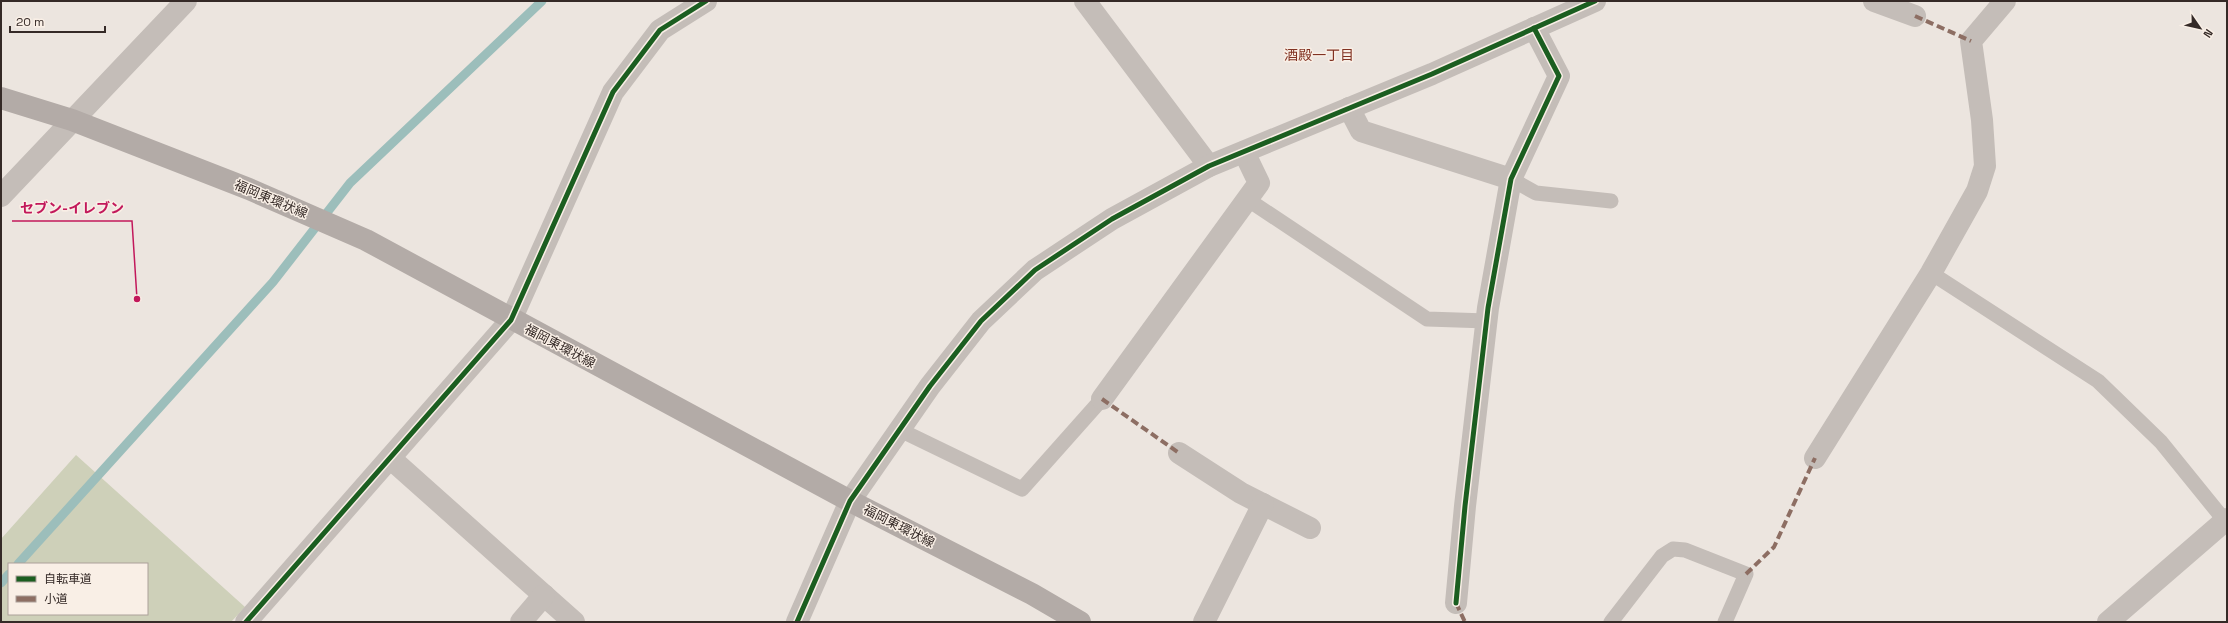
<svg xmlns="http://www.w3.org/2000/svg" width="2228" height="623" viewBox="0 0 2228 623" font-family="'Space Grotesk','Noto Sans JP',sans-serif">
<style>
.green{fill:#ced0b9;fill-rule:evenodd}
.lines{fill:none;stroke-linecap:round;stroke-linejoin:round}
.stream{stroke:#9cbebb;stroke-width:9}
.service{stroke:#c4bdb8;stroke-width:15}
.minor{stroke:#c4bdb8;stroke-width:22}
.tertiary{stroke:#c4bdb8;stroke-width:22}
.primary{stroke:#b3aba7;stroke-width:22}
.quiet{stroke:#8d6e63;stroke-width:4;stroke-dasharray:8 4;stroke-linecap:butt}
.cycleway-casing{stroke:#f9efe6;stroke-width:8}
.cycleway{stroke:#1b5e20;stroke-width:5}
.labels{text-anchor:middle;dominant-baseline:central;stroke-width:3;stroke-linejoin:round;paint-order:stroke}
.street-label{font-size:13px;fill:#352a27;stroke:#f9efe6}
.neighbourhood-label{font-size:14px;fill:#813222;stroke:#f9efe6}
.leader{fill:none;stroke:#c2185b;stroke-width:1.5}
.callout-dot{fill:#c2185b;stroke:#f9efe6;stroke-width:1.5}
.callout-label{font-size:14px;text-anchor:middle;font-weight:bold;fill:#c2185b;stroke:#f9efe6;stroke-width:3;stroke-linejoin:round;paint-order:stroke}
</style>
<rect width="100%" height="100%" fill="#ece5df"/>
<path class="green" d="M76,455l169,152 -14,15h-230v-83zM9,564h138v50h-138z"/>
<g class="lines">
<g class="stream">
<path d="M18,564l255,-282 77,-99 192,-182"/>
<path d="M1,583l8,-9"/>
</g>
<g class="service">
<path d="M1511,179l25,14 75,8"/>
<path d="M1247,199l180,120 60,2"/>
<path d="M1931,273l167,108 63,61 64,79"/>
<path d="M900,430l122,59 80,-90"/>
<path d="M1611,622l51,-66 11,-7 12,1 61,24 -21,48"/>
</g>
<g class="minor">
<path d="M1085,1l124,165"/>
<path d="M1874,1l41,15"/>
<path d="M1349,108l12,23 150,48"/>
<path d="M1102,399l157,-216 -15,-31"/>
<path d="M1179,453l62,40 69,35"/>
<path d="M390,458l184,164"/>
<path d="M1815,458l116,-185 46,-82 8,-25 -3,-46 -11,-79 34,-40"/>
<path d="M1456,603l9,-97 23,-198 23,-129 48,-103 -25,-48"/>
<path d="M246,622l265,-302 102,-228 47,-62 46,-29"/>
<path d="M521,622l23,-27"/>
<path d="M797,622l53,-121"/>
<path d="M1204,622l59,-118"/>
<path d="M2108,622l119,-103"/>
</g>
<g class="tertiary">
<path d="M1,196l185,-195"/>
<path d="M850,501l80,-115 51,-65 54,-51 77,-51 97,-53 223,-92 163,-73"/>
</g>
<path class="primary" d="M1,98l71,22 177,69 117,51 484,261 182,93 48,28"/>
<g class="quiet">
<path d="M1915,16l56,25"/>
<path d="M1102,399l77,54"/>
<path d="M1746,574l28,-27 41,-89"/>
<path d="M1456,603l9,19"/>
</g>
<g class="cycleway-casing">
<g id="cycleway">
<path d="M1456,603l9,-97 23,-198 23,-129 48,-103 -25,-48"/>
<path d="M246,622l265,-302 102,-228 47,-62 46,-29"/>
<path d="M797,622l53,-121 80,-115 51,-65 54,-51 77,-51 97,-53 223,-92 163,-73"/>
</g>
</g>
<use href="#cycleway" class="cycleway"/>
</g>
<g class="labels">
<g class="street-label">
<text transform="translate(271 199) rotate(23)">福岡東環状線</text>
<text transform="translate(560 346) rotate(28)">福岡東環状線</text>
<text transform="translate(899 526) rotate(27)">福岡東環状線</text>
</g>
<g class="neighbourhood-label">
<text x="1319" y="55">酒殿一丁目</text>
</g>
</g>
<path class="leader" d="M137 299L132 221H12"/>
<circle class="callout-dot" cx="137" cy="299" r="4"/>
<g class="callout-label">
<text x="72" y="213">セブン-イレブン</text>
</g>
<rect width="2228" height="623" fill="none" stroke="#352a27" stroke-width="4"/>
<rect x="8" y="563" width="140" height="52" fill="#f9efe6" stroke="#aba09a"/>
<rect x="16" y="576" width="20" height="6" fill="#1b5e20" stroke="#aba09a"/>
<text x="44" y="583" font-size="12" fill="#352a27">自転車道</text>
<rect x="16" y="596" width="20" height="6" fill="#8d6e63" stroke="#aba09a"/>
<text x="44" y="603" font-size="12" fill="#352a27">小道</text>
<g transform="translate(2200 28) rotate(124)" stroke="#f9efe6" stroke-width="3" paint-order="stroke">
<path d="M0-3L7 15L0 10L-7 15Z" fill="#352a27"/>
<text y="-6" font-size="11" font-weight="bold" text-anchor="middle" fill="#352a27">N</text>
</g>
<path d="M10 26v6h95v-6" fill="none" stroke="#352a27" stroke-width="2"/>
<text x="16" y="26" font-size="12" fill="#352a27" stroke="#f9efe6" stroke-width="3" paint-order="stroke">20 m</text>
</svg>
